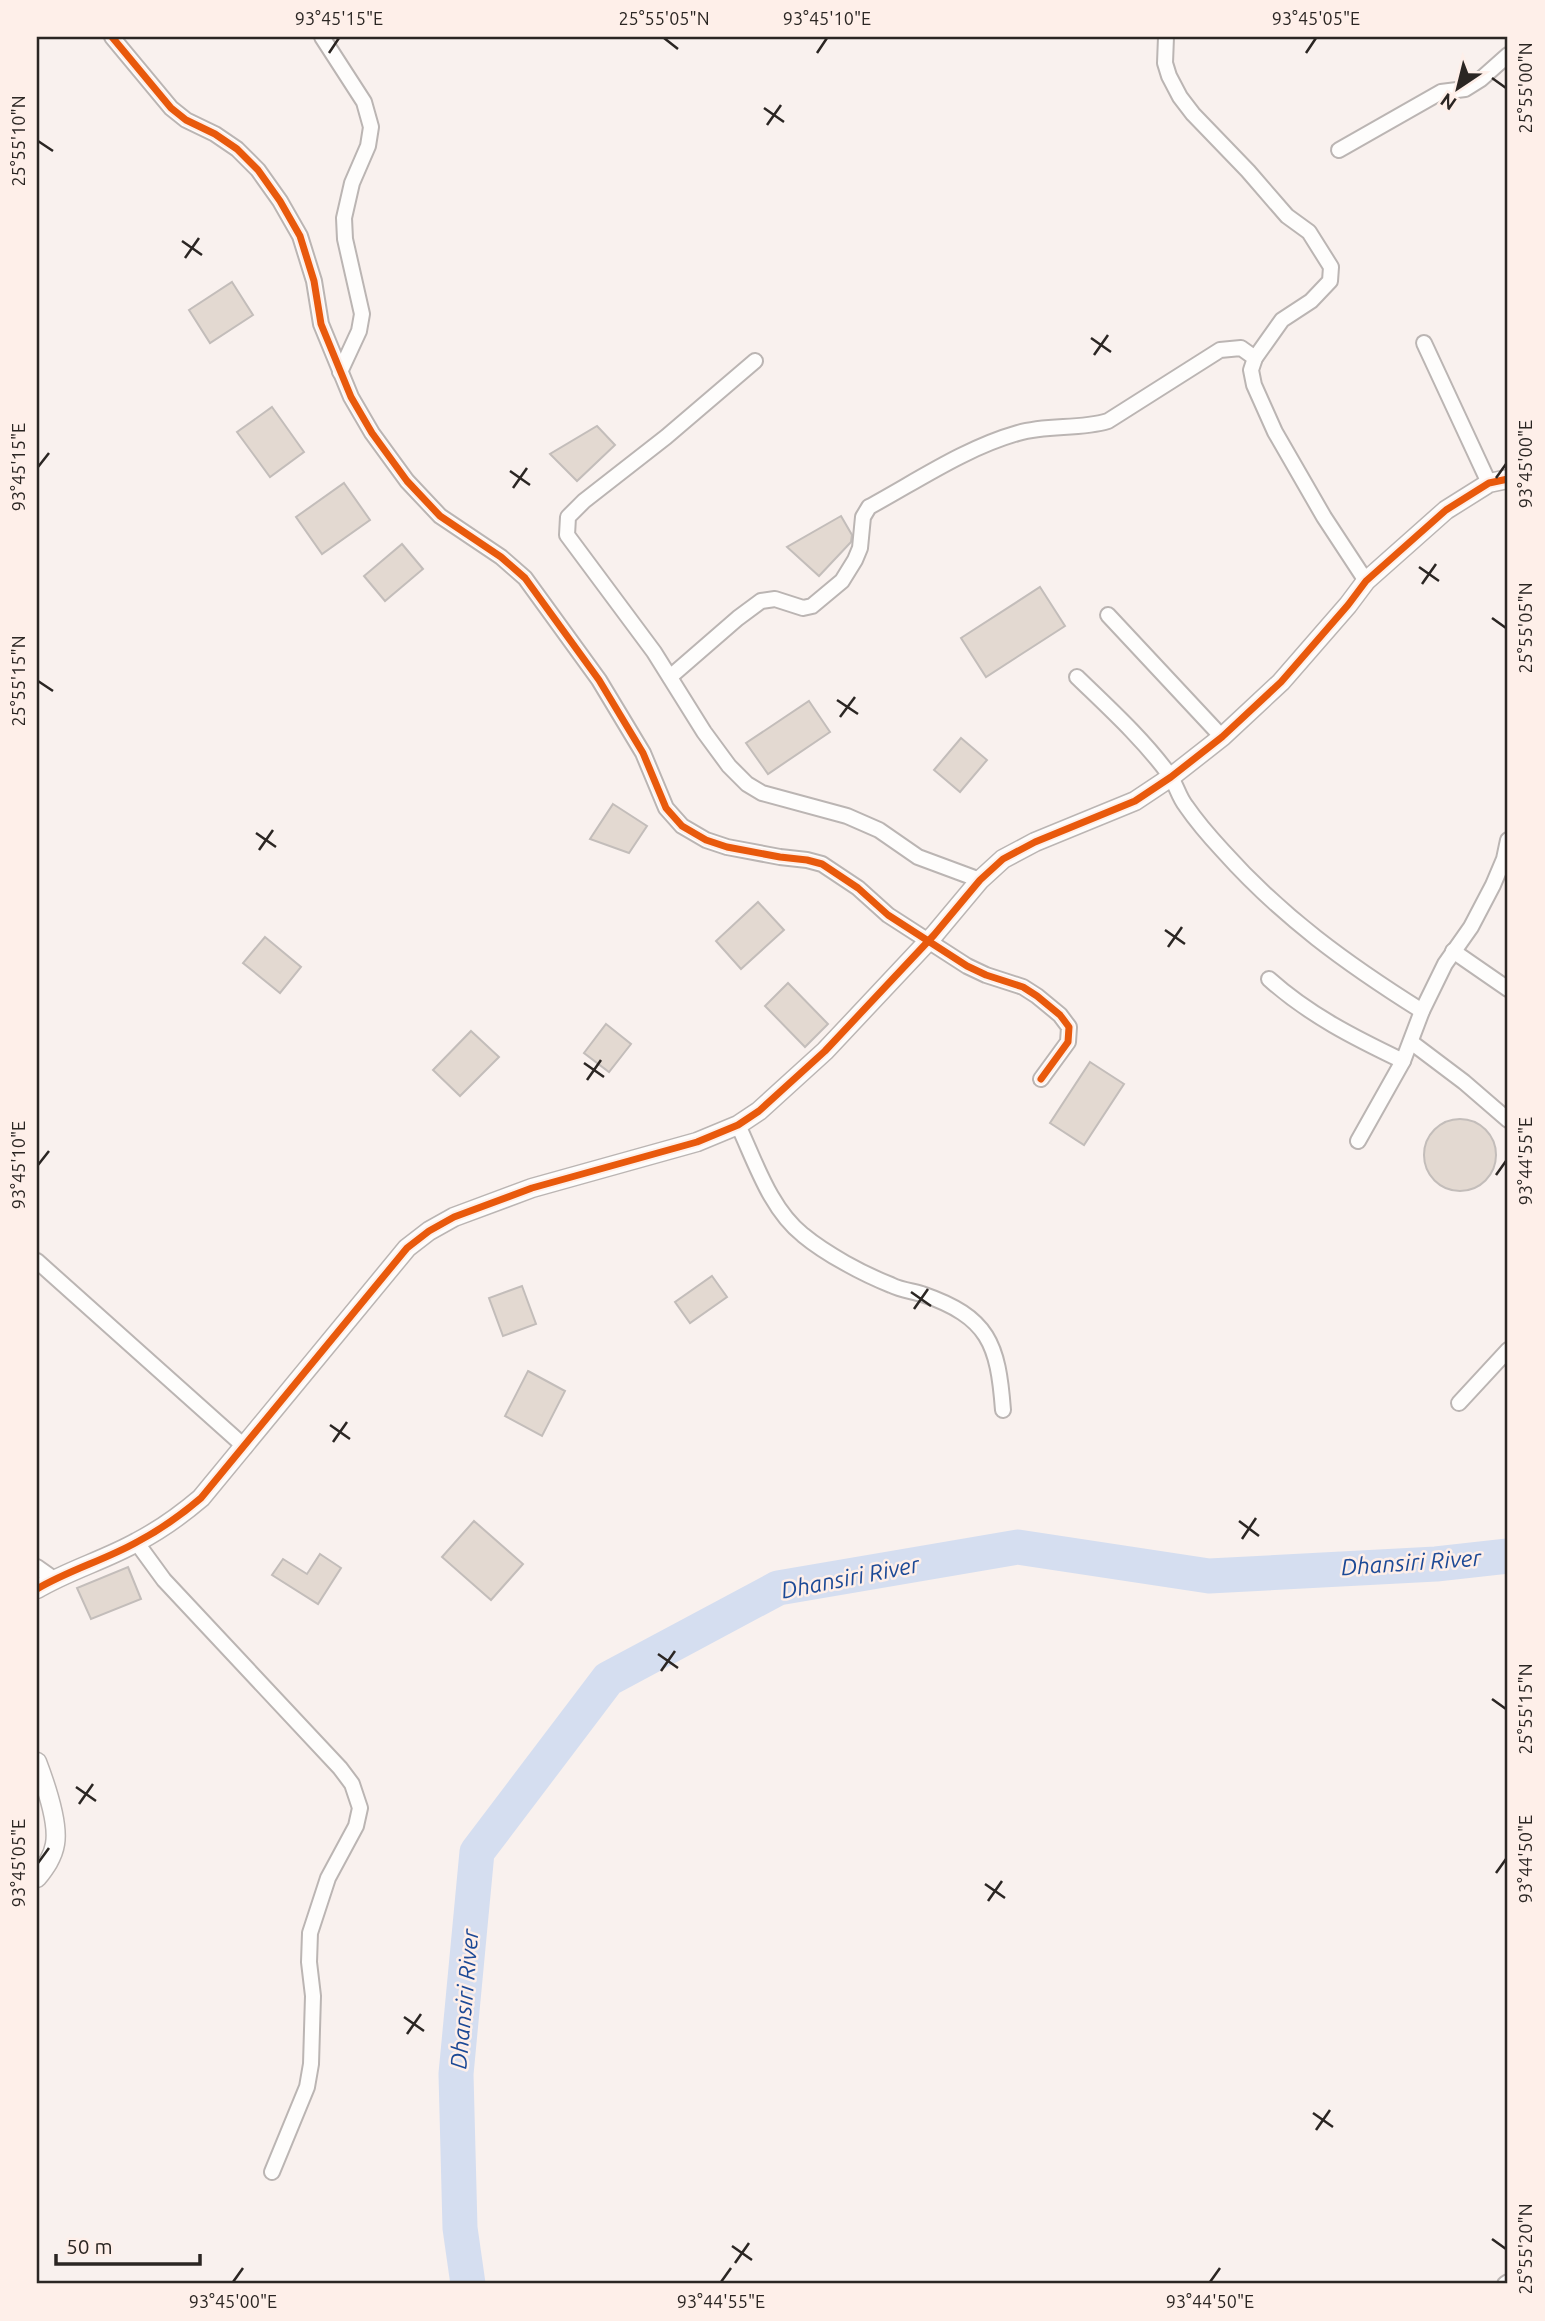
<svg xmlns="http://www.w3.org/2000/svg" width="1545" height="2321" viewBox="0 0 1545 2321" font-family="Ubuntu,sans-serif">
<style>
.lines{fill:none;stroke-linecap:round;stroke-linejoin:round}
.river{stroke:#d5def0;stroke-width:35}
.building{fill:#e3d9d1;stroke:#c3bdba;stroke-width:2}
.minor-casing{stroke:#bbb5b3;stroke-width:18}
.tertiary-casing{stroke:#bbb5b3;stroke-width:21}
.minor{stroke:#fefdfc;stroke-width:14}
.tertiary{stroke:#fefdfc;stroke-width:18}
.cycleway-casing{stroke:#feefe9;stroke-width:11}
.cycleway{stroke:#e8590c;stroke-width:7}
.ticks{fill:none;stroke:#2b2623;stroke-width:2.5}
.labels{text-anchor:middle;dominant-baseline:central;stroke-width:5;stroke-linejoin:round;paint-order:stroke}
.water-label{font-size:23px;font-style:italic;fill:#1c4996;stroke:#feefe9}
.neatline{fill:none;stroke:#2b2623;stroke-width:2.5}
.ticks-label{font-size:18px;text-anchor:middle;fill:#2b2623}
</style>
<rect width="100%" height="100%" fill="#f9f1ee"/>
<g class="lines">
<path class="river" d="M468,2284l-8,-56 -4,-154 21,-222 131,-173 170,-91 240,-41 191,29 227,-12 72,-8"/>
</g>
<g class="building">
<path d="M232,282l21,33 -43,28 -21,-33z"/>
<path d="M272,407l32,45 -34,25 -33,-45z"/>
<path d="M597,426l18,19 -38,36 -27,-27z"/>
<path d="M344,483l26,37 -48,34 -26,-37z"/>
<path d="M841,516l11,19 -1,7 -32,34 -32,-29z"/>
<path d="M402,544l21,25 -38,32 -21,-25z"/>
<path d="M1040,587l25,39 -79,51 -25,-39z"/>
<path d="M809,701l21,31 -62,42 -22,-31z"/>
<path d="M961,738l26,22 -27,32 -26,-22z"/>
<path d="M613,804l34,22 -18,27 -39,-14z"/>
<path d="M758,902l26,28 -43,39 -25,-28z"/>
<path d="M265,937l36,30 -21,26 -37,-30z"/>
<path d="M788,983l40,41 -23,23 -40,-41z"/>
<path d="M606,1024l25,20 -22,28 -25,-19z"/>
<path d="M471,1031l28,26 -39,39 -27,-26z"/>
<path d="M1090,1062l34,22 -40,61 -34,-22z"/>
<circle cx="1460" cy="1155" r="36"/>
<path d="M712,1276l15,21 -37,26 -15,-21z"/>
<path d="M522,1286l14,38 -33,12 -14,-38z"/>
<path d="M528,1371l37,20 -23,45 -37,-20z"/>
<path d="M474,1521l49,43 -32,36 -49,-43z"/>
<path d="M320,1554l21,14 -23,36 -46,-29 11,-16 24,15z"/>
<path d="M128,1567l13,32 -50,20 -14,-31z"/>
</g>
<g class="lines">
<g class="minor-casing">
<g id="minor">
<path d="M112,37l59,71 15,12 29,14 22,15 21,21 22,31 20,35 14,45 7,43 30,73 21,36 35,48 33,35 61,41 24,21 74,102 44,73 23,55 16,18 24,14 21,7 53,10 27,3 15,4 36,24 30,27 79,51 19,9 37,12 14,9 23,19 9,12 -1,15 -27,37"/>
<path d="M322,37l42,65 7,25 -3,19 -16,37 -8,35 1,21 17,75 -3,17 -19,41"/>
<path d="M1166,37l-1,26 4,13 11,21 13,17 55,57 39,45 22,16 22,35 -1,14 -19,20 -29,19 -27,38 -4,12 3,15 21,47 49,85 42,64"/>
<path d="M1339,150l102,-58 24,-3 16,-10 27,-24"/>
<path d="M1424,343l65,140"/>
<path d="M755,361l-89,76 -82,64 -16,16 -1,18 87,117 50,80 25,34 18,18 15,9 85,23 32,14 39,27 62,23"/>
<path d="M1108,615l114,122"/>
<path d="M670,677l68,-59 23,-17 14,-2 28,9 9,-2 30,-25 13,-21 5,-12 3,-31 6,-10c48,-26 96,-59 149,-74 30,-9 61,-3 90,-12l112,-71 21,-2 14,10"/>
<path d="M1077,677c32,31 65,61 91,96 8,10 10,23 18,33 11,16 24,31 37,45 59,66 124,113 199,160"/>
<path d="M1453,951l55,38"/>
<path d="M1269,979c40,36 86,59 134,82"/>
<path d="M1411,1042l53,40 44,38"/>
<path d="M738,1125c17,36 32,84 65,110 23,19 60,39 88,50 10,5 21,6 31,9 67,23 76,50 81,116"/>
<path d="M1358,1141l45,-80 19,-50 23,-47 26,-37 22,-42 11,-26 4,-19"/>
<path d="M37,1261l208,186"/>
<path d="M1459,1403l49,-53"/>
<path d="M137,1543l27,37 176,188 12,16 8,24 -4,18 -28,52 -18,55 -1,29 4,34 -2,68 -4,23 -35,85"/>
<path d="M37,1567l17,12"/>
<path d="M1505,2284l3,-2"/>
</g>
</g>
<g class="tertiary-casing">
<g id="tertiary">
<path d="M37,1589c32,-19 68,-29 100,-47 23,-12 44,-27 64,-44l206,-250 22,-17 25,-14 78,-29 165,-46 41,-17 21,-14 66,-60 109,-116 46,-55 23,-21 32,-17 100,-41 36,-24 51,-40 59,-55 67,-77 18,-24 80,-71 43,-27 19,-4"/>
<path d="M37,1762c8,21 22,60 18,82 -2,13 -10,24 -18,34"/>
</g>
</g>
<use href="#minor" class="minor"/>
<use href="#tertiary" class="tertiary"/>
<g class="cycleway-casing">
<g id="cycleway">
<path d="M112,37l59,71 15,12 29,14 22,15 21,21 22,31 20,35 14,45 7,43 30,73 21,36 35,48 33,35 61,41 24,21 74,102 44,73 23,55 16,18 24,14 21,7 53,10 27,3 15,4 36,24 30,27 79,51 19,9 37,12 14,9 23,19 9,12 -1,15 -27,37"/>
<path d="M37,1589c32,-19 68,-29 100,-47 23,-12 44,-27 64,-44l206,-250 22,-17 25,-14 78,-29 165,-46 41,-17 21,-14 66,-60 109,-116 46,-55 23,-21 32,-17 100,-41 36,-24 51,-40 59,-55 67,-77 18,-24 80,-71 43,-27 19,-4"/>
</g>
</g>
<use href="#cycleway" class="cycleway"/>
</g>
<path class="ticks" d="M664,38l14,11M329,53l10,-15M817,53l10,-15M1306,53l10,-15M1492,78l14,10M764,108l20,14M767,125l14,-20M38,141l15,10M182,241l20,14M185,258l14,-20M1091,338l20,14M1094,355l14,-20M38,467l11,-14M510,471l20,14M1496,478l10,-14M513,488l14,-20M1419,567l20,14M1422,584l14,-20M1492,618l14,10M38,681l15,10M837,700l21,14M840,717l15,-20M256,833l20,14M259,850l14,-20M1165,930l20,14M1168,947l14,-20M584,1063l20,14M587,1080l14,-20M38,1165l11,-14M1496,1175l10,-14M911,1292l20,14M914,1309l14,-20M330,1425l20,14M333,1442l14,-20M1239,1521l20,15M1242,1539l14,-21M658,1654l20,14M661,1671l14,-20M1492,1699l14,10M76,1787l20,14M79,1804l14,-20M38,1863l11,-15M1496,1873l10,-14M985,1884l20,14M988,1901l14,-20M404,2017l20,14M407,2034l14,-20M1313,2113l20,14M1316,2130l14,-20M1492,2239l14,10M732,2246l20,14M735,2263l14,-20M233,2282l10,-14M721,2282l10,-14M1210,2282l10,-14"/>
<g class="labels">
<g class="water-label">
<text transform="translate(1411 1562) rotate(-4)">Dhansiri River</text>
<text transform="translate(850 1577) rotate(-11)">Dhansiri River</text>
<text transform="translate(464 1999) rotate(-85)">Dhansiri River</text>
</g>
</g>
<rect width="1545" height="2321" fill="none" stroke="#feefe9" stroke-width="77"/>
<g transform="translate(1458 88) rotate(215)" stroke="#feefe9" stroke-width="5" paint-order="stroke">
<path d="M0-5L12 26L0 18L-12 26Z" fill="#2b2623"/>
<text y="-10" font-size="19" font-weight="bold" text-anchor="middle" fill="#2b2623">N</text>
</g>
<path d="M56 2254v10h144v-10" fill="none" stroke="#2b2623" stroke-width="3.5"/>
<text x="66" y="2254" font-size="21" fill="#2b2623" stroke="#feefe9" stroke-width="5" paint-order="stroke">50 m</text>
<rect x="38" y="38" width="1468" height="2244" class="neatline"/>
<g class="ticks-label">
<text x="339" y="25">93°45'15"E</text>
<text x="664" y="25">25°55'05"N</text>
<text x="827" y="25">93°45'10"E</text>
<text x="1316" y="25">93°45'05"E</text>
<text transform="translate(1526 88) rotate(-90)" y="6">25°55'00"N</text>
<text transform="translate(19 141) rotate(-90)" y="6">25°55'10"N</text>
<text transform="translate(1526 464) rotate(-90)" y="6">93°45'00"E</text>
<text transform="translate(19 467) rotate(-90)" y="6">93°45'15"E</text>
<text transform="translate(1526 628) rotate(-90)" y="6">25°55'05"N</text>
<text transform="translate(19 681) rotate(-90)" y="6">25°55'15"N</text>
<text transform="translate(1526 1161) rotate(-90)" y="6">93°44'55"E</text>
<text transform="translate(19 1165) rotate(-90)" y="6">93°45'10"E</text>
<text transform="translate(1526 1709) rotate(-90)" y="6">25°55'15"N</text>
<text transform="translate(1526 1859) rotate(-90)" y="6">93°44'50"E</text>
<text transform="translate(19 1863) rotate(-90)" y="6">93°45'05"E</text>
<text transform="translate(1526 2249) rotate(-90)" y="6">25°55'20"N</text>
<text x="233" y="2308">93°45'00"E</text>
<text x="721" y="2308">93°44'55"E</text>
<text x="1210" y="2308">93°44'50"E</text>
</g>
</svg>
